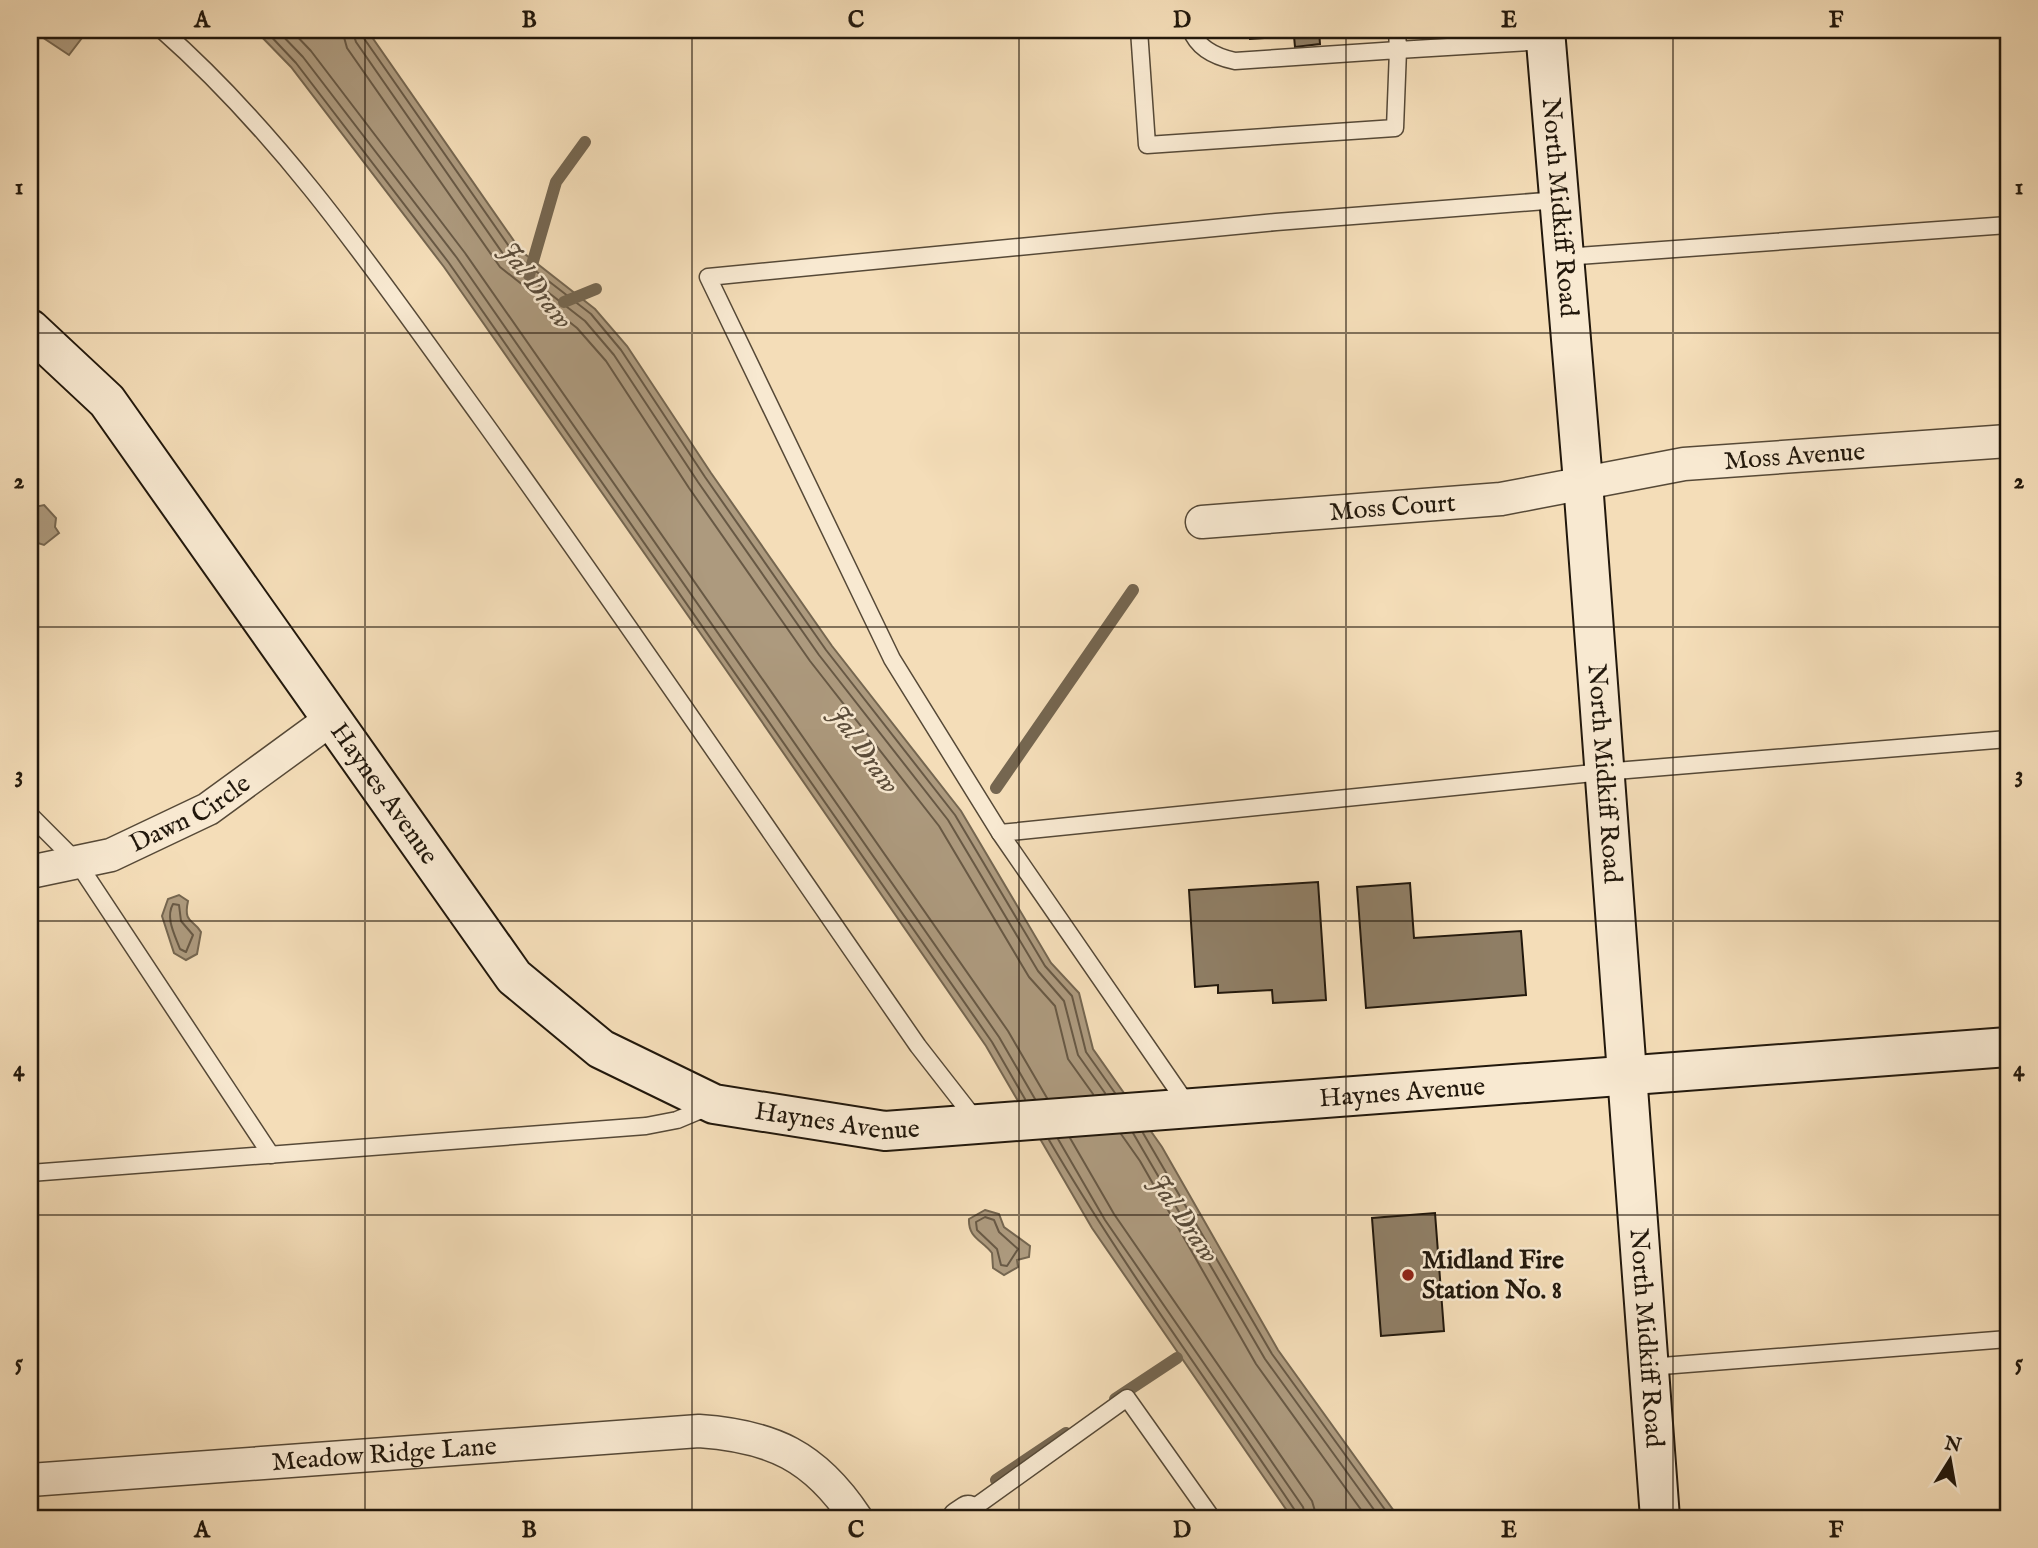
<svg xmlns="http://www.w3.org/2000/svg" width="2038" height="1548" viewBox="0 0 2038 1548" font-family="'IM FELL English',serif">
<style>
.water{fill:#ad9a7e;stroke:#756650;stroke-width:2}
.lines{fill:none;stroke-linecap:round;stroke-linejoin:round}
.shore{stroke:#685945;stroke-width:2}
.stream{stroke:#756650;stroke-width:12}
.building{fill:#8f7e65;stroke:#22180c;stroke-width:2}
.lane-casing{stroke:#564937;stroke-width:19}
.street-casing{stroke:#564937;stroke-width:35}
.secondary-casing{stroke:#22180c;stroke-width:42}
.lane{stroke:#f8e9d1;stroke-width:16}
.street{stroke:#f8e9d1;stroke-width:32}
.secondary{stroke:#f8e9d1;stroke-width:38}
.grid{fill:none;stroke:#22180c;stroke-width:2;stroke-opacity:0.55}
.poi-dot{fill:#8f2418;stroke:#f8e9d1;stroke-width:2.5}
.labels{text-anchor:middle;dominant-baseline:central;stroke-width:5;stroke-linejoin:round;paint-order:stroke}
.street-label{font-size:26px;fill:#22180c;stroke:#f8e9d1}
.poi-label{font-size:26px;font-weight:bold;fill:#22180c;stroke:#f8e9d1;text-anchor:start}
.water-label{font-size:28px;font-style:italic;fill:#5a4c3a;stroke:#f8e9d1}
.neatline{fill:none;stroke:#22180c;stroke-width:2.5}
.grid-label{font-size:23px;text-anchor:middle;font-weight:bold;fill:#22180c}
</style>
<rect width="100%" height="100%" fill="#f4ddb8"/>
<filter id="stains"><feTurbulence type="fractalNoise" baseFrequency=".00286" numOctaves="4"/><feColorMatrix values="0 0 0 0 .2 0 0 0 0 .09 0 0 0 0 .02 0 0 0 .5 -.17"/></filter>
<radialGradient id="worn" r=".72"><stop offset=".6" stop-color="#630" stop-opacity="0"/><stop offset="1" stop-color="#630" stop-opacity=".3"/></radialGradient>
<g class="water">
<path d="M48,30h40l-19,25 -27,-18z"/>
<path d="M255,30h112l154,221 74,58 32,37 84,127 121,173 129,165 90,152 28,30 14,56 69,98 116,203 121,168h-107l-200,-290 -106,-182 -262,-379 -280,-400 -153,-200z"/>
<path d="M44,505l12,13 -1,9 4,6 -15,12 -6,-2 -8,5v-40z"/>
<path d="M179,895l9,6c-5,23 6,18 13,31l-4,22 -11,6 -12,-7 -12,-37 6,-17z"/>
<path d="M985,1210l14,4 5,13 26,19 -1,11 -12,3 1,7 -14,8 -11,-7 -1,-15c-10,-13 -24,-15 -23,-34z"/>
</g>
<g class="lines">
<g class="shore">
<path d="M265,30l31,33 153,200 543,779 33,57"/>
<path d="M277,30l26,27 154,201 542,779 36,62"/>
<path d="M291,30l20,21 154,202 543,778 39,67"/>
<path d="M342,30l5,18 153,219 77,61 29,33 83,127 121,173 129,165 90,151 26,29 13,53 25,35"/>
<path d="M352,30l4,12 152,219 77,60 29,34 84,127 121,173 129,165 90,151 26,30 14,54 27,38"/>
<path d="M361,30l2,7 152,218 76,59 30,36 84,127 121,173 129,165 90,151 27,30 14,56 29,41"/>
<path d="M173,904l6,1 2,16 12,14 -7,17 -6,-3c-5,-14 -15,-31 -7,-45z"/>
<path d="M1133,1133l132,226 115,159"/>
<path d="M1143,1133l129,221 119,164"/>
<path d="M1121,1134l19,27 116,203 111,154"/>
<path d="M1070,1138l44,76 198,287 5,17"/>
<path d="M1058,1139l47,81 198,287 3,11"/>
<path d="M1049,1140c75,128 164,248 247,372l1,6"/>
<path d="M985,1217l9,3 5,12 19,17 -11,17 -6,-1 -4,-16 -20,-19 -1,-8z"/>
</g>
<g class="stream">
<path d="M529,275l27,-93 29,-40"/>
<path d="M564,302l32,-13"/>
<path d="M996,788l137,-198"/>
<path d="M1115,1399l62,-41"/>
<path d="M996,1480l70,-47"/>
</g>
</g>
<g class="building">
<path d="M1249,30h86l-16,1 1,13 -25,3 -1,-11 -44,3z"/>
<path d="M1318,882l8,118 -53,3 -1,-13 -54,3v-8l-23,2 -6,-97z"/>
<path d="M1410,883l4,55 107,-7 5,64 -160,13 -9,-121z"/>
<path d="M1435,1213l9,118 -63,5 -9,-118z"/>
</g>
<g class="lines">
<g class="lane-casing">
<g id="lane">
<path d="M162,30c126,111 221,253 319,388 149,207 292,419 437,628l60,77"/>
<path d="M1139,30l8,115 248,-17 3,-78 -163,11c-19,-4 -37,-12 -44,-31"/>
<path d="M1397,30l1,20 148,-9"/>
<path d="M1564,257l444,-32"/>
<path d="M30,815l47,47 194,293"/>
<path d="M1000,833l-108,-174 -184,-382 568,-55 282,-22"/>
<path d="M1189,1107l-189,-274 603,-61 405,-33"/>
<path d="M30,1173l616,-47 31,-6 31,-13"/>
<path d="M1649,1367l359,-28"/>
<path d="M968,1512l159,-114 85,120"/>
</g>
</g>
<g class="street-casing">
<g id="street">
<path id="s1" d="M1202,522l299,-23 183,-35 324,-23"/>
<path id="s2" d="M30,872l81,-17 97,-46 122,-89"/>
<path id="s3" d="M30,1480l669,-49c73,5 116,25 157,87"/>
<path d="M959,1518l9,-6"/>
</g>
</g>
<g class="secondary-casing">
<g id="secondary">
<path id="s4" d="M1545,30l38,452 77,1036"/>
<path id="s5" d="M30,329l77,72 407,576 87,72 113,55 171,27 1123,-84"/>
</g>
</g>
<use href="#lane" class="lane"/>
<use href="#street" class="street"/>
<use href="#secondary" class="secondary"/>
</g>
<path class="grid" d="M365,30v1488M692,30v1488M1019,30v1488M1346,30v1488M1673,30v1488M30,333h1978M30,627h1978M30,921h1978M30,1215h1978"/>
<circle class="poi-dot" cx="1408" cy="1275" r="7"/>
<g class="labels">
<g class="street-label">
<text stroke="none"><textPath href="#s4" startOffset="178">North Midkiff Road</textPath></text>
<text stroke="none"><textPath href="#s1" startOffset="597">Moss Avenue</textPath></text>
<text stroke="none"><textPath href="#s1" startOffset="191">Moss Court</textPath></text>
<text stroke="none"><textPath href="#s4" startOffset="746">North Midkiff Road</textPath></text>
<text stroke="none"><textPath href="#s5" startOffset="586">Haynes Avenue</textPath></text>
<text stroke="none"><textPath href="#s2" startOffset="172">Dawn Circle</textPath></text>
<text stroke="none"><textPath href="#s5" startOffset="1741">Haynes Avenue</textPath></text>
<text stroke="none"><textPath href="#s5" startOffset="1174">Haynes Avenue</textPath></text>
<text stroke="none"><textPath href="#s4" startOffset="1312">North Midkiff Road</textPath></text>
<text stroke="none"><textPath href="#s3" startOffset="355">Meadow Ridge Lane</textPath></text>
</g>
<g class="poi-label">
<text x="1422" y="1260">Midland Fire<tspan x="1422" dy="30">Station No. 8</tspan></text>
</g>
<g class="water-label">
<text transform="translate(535 286) rotate(53)">Jal Draw</text>
<text transform="translate(863 750) rotate(55)">Jal Draw</text>
<text transform="translate(1183 1219) rotate(56)">Jal Draw</text>
</g>
</g>
<rect width="2038" height="1548" fill="none" stroke="#f4ddb8" stroke-width="77"/>
<g transform="translate(1950 1460) rotate(11)" stroke="#f8e9d1" stroke-width="5" paint-order="stroke">
<path d="M0-5L12 26L0 18L-12 26Z" fill="#22180c"/>
<text y="-10" font-size="19" font-weight="bold" text-anchor="middle" fill="#22180c">N</text>
</g>
<rect x="38" y="38" width="1962" height="1472" class="neatline"/>
<g class="grid-label">
<text x="202" y="27">A</text>
<text x="529" y="27">B</text>
<text x="856" y="27">C</text>
<text x="1182" y="27">D</text>
<text x="1509" y="27">E</text>
<text x="1836" y="27">F</text>
<text x="19" y="194">1</text>
<text x="2019" y="194">1</text>
<text x="19" y="488">2</text>
<text x="2019" y="488">2</text>
<text x="19" y="782">3</text>
<text x="2019" y="782">3</text>
<text x="19" y="1076">4</text>
<text x="2019" y="1076">4</text>
<text x="19" y="1370">5</text>
<text x="2019" y="1370">5</text>
<text x="202" y="1537">A</text>
<text x="529" y="1537">B</text>
<text x="856" y="1537">C</text>
<text x="1182" y="1537">D</text>
<text x="1509" y="1537">E</text>
<text x="1836" y="1537">F</text>
</g>
<rect width="100%" height="100%" filter="url(#stains)"/>
<rect width="100%" height="100%" fill="url(#worn)"/>
</svg>
